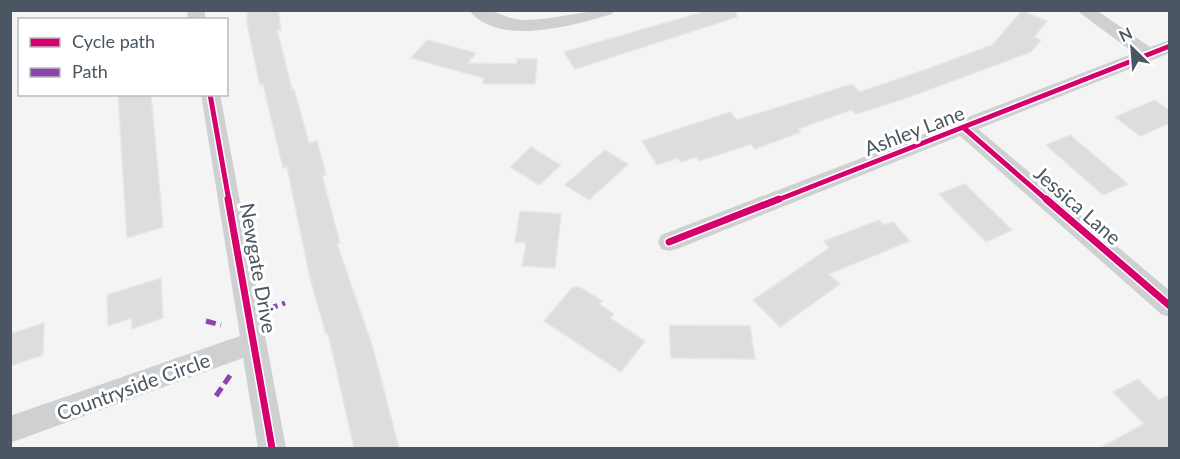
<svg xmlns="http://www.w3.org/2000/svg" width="1180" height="459" viewBox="0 0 1180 459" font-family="Lato,sans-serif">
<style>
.building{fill:#ddddde;stroke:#e5e6e7;stroke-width:1.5}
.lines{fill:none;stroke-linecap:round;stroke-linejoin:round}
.minor{fill:#ced0d2;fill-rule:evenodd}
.quiet{stroke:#8e44ad;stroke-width:5;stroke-dasharray:10 5;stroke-linecap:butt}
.cycleway-far1-casing{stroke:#fff;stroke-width:8}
.cycleway-casing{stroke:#fff;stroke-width:10}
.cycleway-far1{stroke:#d6006c;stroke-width:5}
.cycleway{stroke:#d6006c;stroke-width:7}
.labels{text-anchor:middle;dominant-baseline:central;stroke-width:6;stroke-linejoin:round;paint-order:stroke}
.street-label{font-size:20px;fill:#4a5661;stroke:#fff}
</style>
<rect width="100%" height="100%" fill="#f4f4f4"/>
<g class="building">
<path d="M247,10h31l3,20h-4l15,60 2,-1 15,54 8,-2 9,34 -4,1 18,67 -3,1 36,104 26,100h-45l-26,-115 -2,1 -16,-56 -23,-111 -4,1 -20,-84 -3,1 -13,-61z"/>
<path d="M710,10h25l2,7 -162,52 -11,-17z"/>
<path d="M1022,11l25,10 -13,16 7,3 -10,12 -130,48 -45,14 -5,-4 -53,19 3,3 -46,17 -4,-5 -52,17 -3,-4 -15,5 -3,-4 -21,7 -15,-24 88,-29 7,8 115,-36 8,8 70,-24 62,-23z"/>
<path d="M427,40l49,13 -8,10 49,1v-5h20l-2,25h-52l1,-6 -73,-20z"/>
<path d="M118,94h33l12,133 -36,11z"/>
<path d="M1155,100l15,11v12l-30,13 -25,-19z"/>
<path d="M1070,135l58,49 -25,11 -57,-50z"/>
<path d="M531,147l30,18 -22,20 -29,-18z"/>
<path d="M605,150l23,14 -39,36 -24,-15z"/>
<path d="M965,184l47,46 -26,12 -47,-48z"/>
<path d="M520,211l41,3 -6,54 -33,-2 4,-23 -11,-1z"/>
<path d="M879,220l5,5 9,-3 17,19 -81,33 11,10 -60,43 -27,-27 76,-52 -5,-7z"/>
<path d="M161,278l2,40 -31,11v-11l-24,8 -1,-31z"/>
<path d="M573,287h7l22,14 -3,3 15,10 -4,4 35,23 -24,31 -77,-51z"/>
<path d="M44,323l-1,32 -33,11v-32z"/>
<path d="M669,325l81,1 5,33 -84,-1z"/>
<path d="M1138,379l21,21 11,-5v53h-70l44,-24 -31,-32z"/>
</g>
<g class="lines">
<g class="minor">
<path d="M187,10h17l2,10h-18z"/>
<path d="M469,10c6,0 13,-1 19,0 12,3 22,10 36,10 31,0 58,-10 90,-10l-2,4c-37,11 -114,34 -143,-4z"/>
<path d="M1076,10h20l54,37 20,-7v13l-192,76 192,162v26l-9,-3 -201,-178 -283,113 -8,2 -8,-2 -3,-7 3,-7 473,-182z"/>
<path d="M201,94h19l66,354h-28l-15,-90 -233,85v-27l230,-80z"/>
</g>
<g class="quiet">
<path d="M268,309l17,-6"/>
<path d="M206,321l15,4"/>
<path d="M216,396l15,-22"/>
</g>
<g class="cycleway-far1-casing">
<g id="cycleway-far1">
<path d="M210,94l19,107"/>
<path d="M964,128l84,73"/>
<path d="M775,201l395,-155"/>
</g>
</g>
<g class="cycleway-casing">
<g id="cycleway">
<path d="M228,199l44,249"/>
<path d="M1046,199l124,107"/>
<path d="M669,242l110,-43"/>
</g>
</g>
<use href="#cycleway-far1" class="cycleway-far1"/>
<use href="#cycleway" class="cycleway"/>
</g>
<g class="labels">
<g class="street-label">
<text transform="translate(914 130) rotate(-21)">Ashley Lane</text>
<text transform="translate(1078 205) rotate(41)">Jessica Lane</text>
<text transform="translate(259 268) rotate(80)">Newgate Drive</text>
<text transform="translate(133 386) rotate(-20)">Countryside Circle</text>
</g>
</g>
<rect width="1180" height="459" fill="none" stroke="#4a5661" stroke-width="24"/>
<rect x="18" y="18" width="210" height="78" fill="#ffffff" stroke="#b7bbc0" stroke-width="1.5"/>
<rect x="30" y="38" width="30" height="9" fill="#d6006c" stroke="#b7bbc0" stroke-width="1.5"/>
<text x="72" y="48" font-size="18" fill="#4a5661">Cycle path</text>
<rect x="30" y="68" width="30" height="9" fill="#8e44ad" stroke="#b7bbc0" stroke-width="1.5"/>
<text x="72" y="78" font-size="18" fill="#4a5661">Path</text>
<g transform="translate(1132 48) rotate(335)" stroke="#ffffff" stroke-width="4.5" paint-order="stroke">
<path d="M0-4.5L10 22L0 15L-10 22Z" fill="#4a5661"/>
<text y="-9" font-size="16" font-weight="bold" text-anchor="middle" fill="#4a5661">N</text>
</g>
</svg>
